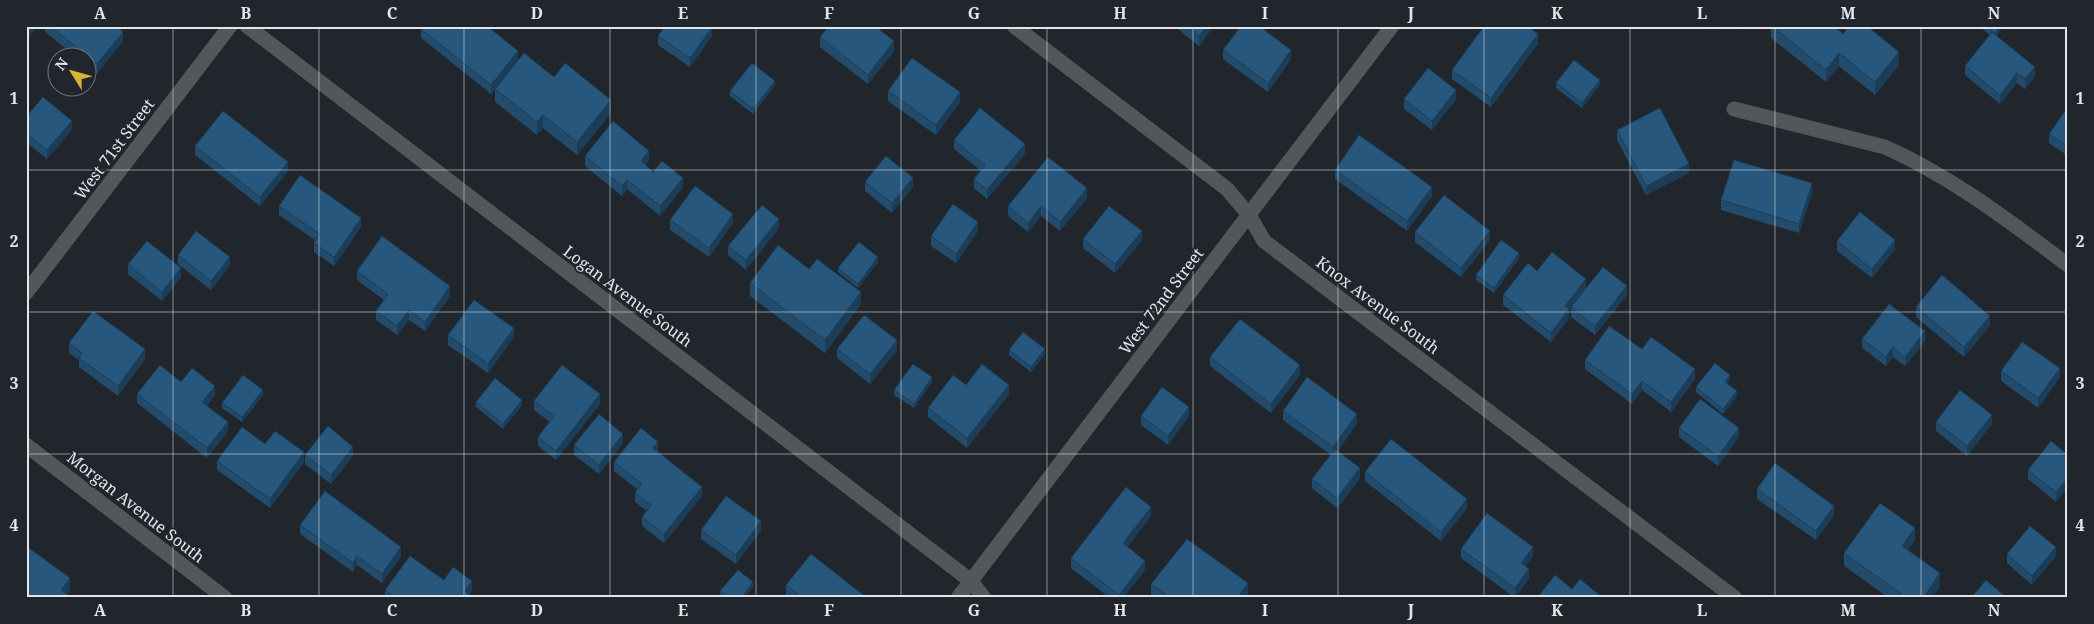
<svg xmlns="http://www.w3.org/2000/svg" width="2094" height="624" viewBox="0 0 2094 624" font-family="'Noto Serif',serif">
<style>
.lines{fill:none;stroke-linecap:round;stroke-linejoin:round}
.street{stroke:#54575a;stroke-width:15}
.wall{fill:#224b6c}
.shaded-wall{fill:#1b3d58}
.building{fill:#27577d;stroke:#1b3d58}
.grid{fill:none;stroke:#e2e6ea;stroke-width:1;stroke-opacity:0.55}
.labels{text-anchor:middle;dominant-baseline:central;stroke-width:4;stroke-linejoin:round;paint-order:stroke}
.street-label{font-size:16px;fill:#e2e6ea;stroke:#20262c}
.neatline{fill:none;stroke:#e2e6ea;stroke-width:2}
.grid-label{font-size:16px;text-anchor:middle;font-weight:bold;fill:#e2e6ea}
</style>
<rect width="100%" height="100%" fill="#20262c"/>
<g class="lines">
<g class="street">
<path d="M247,26l724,555 13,17"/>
<path d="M1014,26l213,163 22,26 15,26 471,357"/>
<path d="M1734,109l151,38c67,30 124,74 183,118"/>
<path d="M26,293l204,-267"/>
<path d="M26,445l199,153"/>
<path d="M958,598l434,-572"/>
</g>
</g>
<g class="wall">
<path d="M45,26h71l7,15 -26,32 -9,-8v-7h-10l-33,-26z"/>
<path d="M1174,26h40l-15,20z"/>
<path d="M1551,26h9l-3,4z"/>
<path d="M1707,26h8l-3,4z"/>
<path d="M1736,26h8l-3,4z"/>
<path d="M1771,26h63l9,8 56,31 -24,30 -36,-29 -13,16 -55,-44z"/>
<path d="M1978,26h25l-7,10 39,40 -10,13 -8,-6 -17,21 -35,-29v-9l25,-31z"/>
<path d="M421,29l97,31 36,17 57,36 -34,42 -34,-27 -6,7 -42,-33v-13l-4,5 -70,-56z"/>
<path d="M658,36h54l-22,31 -32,-22z"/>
<path d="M820,37l74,14 -26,33 -48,-37z"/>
<path d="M1538,44l-47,63 -39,-28v-9z"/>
<path d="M1223,50l68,9 -23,33 -45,-33z"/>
<path d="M1556,83l44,2 -18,23 -26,-20z"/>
<path d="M775,85l-22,29 -23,-18v-5z"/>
<path d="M888,91l72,11 -24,33 -48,-34z"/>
<path d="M1404,99h52l-24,31 -28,-21z"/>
<path d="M2068,107v49l-19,-13v-9z"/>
<path d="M26,117l46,13 -25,29 -21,-17z"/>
<path d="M1617,130l72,43 -43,22 -29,-55z"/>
<path d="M954,140l71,14 -38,45 -13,-11v-9l7,-8 -27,-22z"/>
<path d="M195,146l93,25 -28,35 -65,-51z"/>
<path d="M585,156l64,4 -4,5 8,7 30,15 -23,29 -33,-27 -5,7 -37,-30z"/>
<path d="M1335,170l97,26 -25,35 -72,-52z"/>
<path d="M865,182l48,5 -21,26 -27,-22z"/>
<path d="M1812,193l-13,40 -78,-23v-10z"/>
<path d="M1087,198l-27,33 -19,-15 -13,16 -20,-16v-10z"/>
<path d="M279,206l82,21 -27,39 -20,-14v-9l1,-3 -36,-25z"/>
<path d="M670,220l63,3 -24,34 -39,-27z"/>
<path d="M779,228l-33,42 -18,-15v-9z"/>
<path d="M978,231l-22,32 -25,-17v-10z"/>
<path d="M1415,232l75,8 -29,37 -46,-35z"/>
<path d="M1083,239l59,1 -27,33 -32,-25z"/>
<path d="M1837,241l58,8 -23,29 -35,-27z"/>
<path d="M178,255l52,11 -19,24 -33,-26z"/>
<path d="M1519,258l-25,35 -18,-13v-5z"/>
<path d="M878,262l-20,26 -20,-16v-4z"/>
<path d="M128,264l53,13 -19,24 -34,-27z"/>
<path d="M809,269l52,35 -36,49 -75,-57v-13z"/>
<path d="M357,271l93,25 -25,35 -16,-11 -12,15 -21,-15v-9l8,-11 -27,-20z"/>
<path d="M1586,288l41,7 -32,40 -24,-18v-9l-2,3v7l-18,24 -48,-37v-10z"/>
<path d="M1916,307l74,18 -26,32 -48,-40z"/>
<path d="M448,335l66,2 -26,36 -40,-28z"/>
<path d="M1862,339l63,2 -20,25 -12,-9 -7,9 -24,-18z"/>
<path d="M69,343l76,16 -27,37 -39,-29v-7l-10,-7z"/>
<path d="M837,349l60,1 -27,34 -33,-26z"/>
<path d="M1642,349l53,30 -24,33 -29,-22 -10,14 -47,-35v-9z"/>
<path d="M1009,350l36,4 -14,18 -22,-17z"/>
<path d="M1210,357l90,18 -29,38 -61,-47z"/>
<path d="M2001,371l59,6 -22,31 -37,-27z"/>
<path d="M1730,380l-3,4 10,12 -14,18 -27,-22v-5z"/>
<path d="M181,382l34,13 -8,11 21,25 -21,27 -70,-55v-9z"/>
<path d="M932,382l-18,26 -20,-13v-5z"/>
<path d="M966,385l43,9 -42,54 -39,-31v-9z"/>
<path d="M263,395l-21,27 -20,-14v-5z"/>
<path d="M534,401l66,3 -44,56 -18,-14v-9l12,-15 -16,-12z"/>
<path d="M476,402l46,3 -19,24 -27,-22z"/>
<path d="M1283,411l74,12 -19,28 22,27 -23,30 -25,-20v-9l19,-24 -48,-35z"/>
<path d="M1141,416h48l-21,29 -27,-20z"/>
<path d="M1936,422l56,2 -25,32 -31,-25z"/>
<path d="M1679,428l60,9 -21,29 -39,-29z"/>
<path d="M623,443l-24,31 -25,-19v-10z"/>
<path d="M265,444l39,18 -34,46 -53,-38v-9z"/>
<path d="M658,451l44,45 -38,47 -22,-17v-9l5,-6 -12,-9v-9l3,-3 -24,-19v-9z"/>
<path d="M305,455l48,1 -22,28 -26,-20z"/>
<path d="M2068,455l-12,47 -28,-23v-9z"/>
<path d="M1365,472l102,36 -26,33 -76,-60z"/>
<path d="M1757,489l77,26 -18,25 -59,-41z"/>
<path d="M1151,516l-24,31 18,23 -22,28h-13l-39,-30v-10z"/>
<path d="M300,525l101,31 -19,27 -25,-18 -4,7 -53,-38z"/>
<path d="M701,530h60l-25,34 -35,-25z"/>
<path d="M1915,540l-7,10 32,36 -8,12h-43l-45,-32v-13z"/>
<path d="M1461,549l72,7 -8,10 4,13 -14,19 -54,-40z"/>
<path d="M2007,554l49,2 -24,29 -25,-22z"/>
<path d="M444,580l28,11 -2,3 4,4h-89v-8z"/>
<path d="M1151,584l97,12 -2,2h-93l-2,-1z"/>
<path d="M786,585l81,13h-81z"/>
<path d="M753,587l-8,11h-23l-2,-2v-5z"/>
</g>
<g class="shaded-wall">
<path d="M28,26h10l-12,15v-12z"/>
<path d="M1207,26h7l-15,20v-10z"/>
<path d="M2000,26h3l-8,12v-5z"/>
<path d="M712,27v9l-22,31v-9z"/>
<path d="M123,32v9l-26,32v-9z"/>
<path d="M1538,34v10l-47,63v-9z"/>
<path d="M894,41v10l-26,33v-9z"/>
<path d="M1291,50v9l-23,33v-9z"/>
<path d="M518,51v9l-27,34v-9z"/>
<path d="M1899,52v13l-24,30v-13z"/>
<path d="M1839,53v13l-13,16v-12z"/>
<path d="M2035,67v9l-10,13v-10z"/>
<path d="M2017,73v10l-17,21v-9z"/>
<path d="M1600,80v5l-18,23v-5z"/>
<path d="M775,81v4l-22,29v-5z"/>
<path d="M1456,90v9l-24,31v-9z"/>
<path d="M960,92v10l-24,33v-10z"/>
<path d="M611,100v13l-34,42v-13z"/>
<path d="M543,115v13l-6,7v-13z"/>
<path d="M72,121v9l-25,29v-9z"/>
<path d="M1025,144v10l-38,45v-9z"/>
<path d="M649,151v9l-8,11v-10z"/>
<path d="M288,162v9l-28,35v-9z"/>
<path d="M1689,164v9l-43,22v-9z"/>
<path d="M683,178v9l-23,29v-10z"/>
<path d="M913,178v9l-21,26v-10z"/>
<path d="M627,180v9l-5,7v-10z"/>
<path d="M1812,183v10l-13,40v-9z"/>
<path d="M1432,187v9l-25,35v-10z"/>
<path d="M1087,188v10l-27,33v-9z"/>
<path d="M1041,206v10l-13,16v-9z"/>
<path d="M733,214v9l-24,34v-9z"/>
<path d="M361,218v9l-27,39v-9z"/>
<path d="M779,219v9l-33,42v-10z"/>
<path d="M978,222v9l-22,32v-9z"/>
<path d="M1142,231v9l-27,33v-9z"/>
<path d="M1490,231v9l-29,37v-9z"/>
<path d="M1895,240v9l-23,29v-9z"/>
<path d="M1519,253v5l-25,35v-5z"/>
<path d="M230,257v9l-19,24v-9z"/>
<path d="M878,257v5l-20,26v-4z"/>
<path d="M181,268v9l-19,24v-9z"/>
<path d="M1586,279v9l-17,23v7l-18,24v-9l14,-27z"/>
<path d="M450,286v10l-25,35v-9z"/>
<path d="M1627,286v9l-32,40v-9z"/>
<path d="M861,292v12l-36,49v-13z"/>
<path d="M409,310v10l-12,15v-9z"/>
<path d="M1990,316v9l-26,32v-10z"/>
<path d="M514,328v9l-26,36v-9z"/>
<path d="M1925,331v10l-20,25v-9z"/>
<path d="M897,340v10l-27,34v-10z"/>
<path d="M1893,347v10l-7,9v-9z"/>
<path d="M145,349v10l-27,37v-10z"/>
<path d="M1045,349v5l-14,18v-5z"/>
<path d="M1300,365v10l-29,38v-9z"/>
<path d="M2060,368v9l-22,31v-10z"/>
<path d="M1695,369v10l-24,33v-10z"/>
<path d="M1730,375v5l-5,7v-5z"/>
<path d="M932,377v5l-18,26v-4z"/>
<path d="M1642,381v9l-10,14v-10z"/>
<path d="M1009,385v9l-42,54v-10z"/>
<path d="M215,386v9l-13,16v-9z"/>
<path d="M263,390v5l-21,27v-5z"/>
<path d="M1737,391v5l-14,18v-5z"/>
<path d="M600,394v10l-44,56v-9z"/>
<path d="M522,400v5l-19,24v-5z"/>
<path d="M1189,407v9l-21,29v-9z"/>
<path d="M1357,414v9l-24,34v-10z"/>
<path d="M1992,415v9l-25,32v-10z"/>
<path d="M228,422v9l-21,27v-10z"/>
<path d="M1739,428v9l-21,29v-10z"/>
<path d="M623,434v9l-24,31v-9z"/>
<path d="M658,442v9l-5,6v-9z"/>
<path d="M353,447v9l-22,28v-9z"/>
<path d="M304,452v10l-34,46v-9z"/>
<path d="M1360,468v10l-23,30v-10z"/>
<path d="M2068,478v9l-12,15v-10z"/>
<path d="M702,487v9l-38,47v-9z"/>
<path d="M1467,499v9l-26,33v-9z"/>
<path d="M1834,506v9l-18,25v-9z"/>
<path d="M1151,507v9l-28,37v-10z"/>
<path d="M761,521v9l-25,34v-9z"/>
<path d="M1915,528v12l-13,19v-13z"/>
<path d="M401,547v9l-19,27v-9z"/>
<path d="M1533,547v9l-12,17v-10z"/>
<path d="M2056,547v9l-24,29v-9z"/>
<path d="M357,556v9l-4,7v-9z"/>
<path d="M1145,561v9l-22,28h-4v-3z"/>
<path d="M1529,569v10l-14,19v-10z"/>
<path d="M1940,573v13l-8,12h-9z"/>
<path d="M70,578v13l-5,7 -4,-8z"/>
<path d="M472,581v10l-5,7 -2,-7z"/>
<path d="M753,582v5l-8,11h-4z"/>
<path d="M1248,583v13l-2,2h-9z"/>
</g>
<g class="building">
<path d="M50,26h66l7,6 -26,32z"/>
<path d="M424,26h63l31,25 -27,34 -70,-56z"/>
<path d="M665,26h46l1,1 -22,31 -32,-22z"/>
<path d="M829,26h46l19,15 -26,34 -48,-38z"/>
<path d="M1186,26h21l-8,10z"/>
<path d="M1241,26h18l32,24 -23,33 -45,-33z"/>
<path d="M1484,26h43l11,8 -47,64 -39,-28z"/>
<path d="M1772,26h62l9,8 6,-8h18l32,26 -24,30 -36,-29 -13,17z"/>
<path d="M1985,26h15l-5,7z"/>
<path d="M1992,32l43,35 -10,12 -8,-6 -17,22 -35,-29z"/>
<path d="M524,53l30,24 11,-14 46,37 -34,42 -34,-27 -6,7 -42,-33z"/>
<path d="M912,58l48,34 -24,33 -48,-34z"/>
<path d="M1574,60l26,20 -18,23 -26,-20z"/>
<path d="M752,63l23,18 -22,28 -23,-18z"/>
<path d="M1428,68l28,22 -24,31 -28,-22z"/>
<path d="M43,97l29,24 -25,29 -21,-17v-16z"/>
<path d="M2068,107v40l-19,-13z"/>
<path d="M980,108l45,36 -38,46 -13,-11 11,-14 -31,-25z"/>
<path d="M1660,108l29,56 -43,22 -29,-56z"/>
<path d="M223,111l65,51 -28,35 -65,-51z"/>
<path d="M613,121l36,30 -8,10 12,11 9,-11 21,17 -23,28 -33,-26 -5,6 -37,-30z"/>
<path d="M1359,135l73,52 -25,34 -72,-51z"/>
<path d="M886,156l27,22 -21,25 -27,-21z"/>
<path d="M1048,157l39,31 -27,34 -19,-16 -13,17 -20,-17z"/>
<path d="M1734,160l78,23 -13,41 -78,-24z"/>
<path d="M300,175l61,43 -27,39 -20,-14 6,-9 -41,-28z"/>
<path d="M695,186l38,28 -24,34 -39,-28z"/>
<path d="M1444,195l46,36 -29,37 -46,-36z"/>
<path d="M953,204l25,18 -22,32 -25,-18z"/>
<path d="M762,205l17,14 -33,41 -18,-14z"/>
<path d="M1109,206l33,25 -27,33 -32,-25z"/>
<path d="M1860,212l35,28 -23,29 -35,-28z"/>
<path d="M196,231l34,26 -19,24 -33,-26z"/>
<path d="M382,236l68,50 -25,36 -16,-12 -12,16 -21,-15 12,-17 -31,-23z"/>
<path d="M1501,240l18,13 -25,35 -18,-13z"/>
<path d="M147,241l34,27 -19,24 -34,-28z"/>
<path d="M859,242l19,15 -20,27 -20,-16z"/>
<path d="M778,245l31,24 8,-10 44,33 -36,48 -75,-57z"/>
<path d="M1552,252l34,27 -21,27 4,3 -18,24 -48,-38 25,-32 9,8z"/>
<path d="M1603,267l24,19 -32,40 -24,-19z"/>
<path d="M1942,275l48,41 -26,31 -48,-40z"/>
<path d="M474,300l40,28 -26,36 -40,-29z"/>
<path d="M1889,304l36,27 -20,26 -12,-10 -7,10 -24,-18z"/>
<path d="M93,311l52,38 -27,37 -39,-28 3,-5 -13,-10z"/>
<path d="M864,315l33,25 -27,34 -33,-25z"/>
<path d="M1240,319l60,46 -29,39 -61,-47z"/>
<path d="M1609,326l33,23 9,-12 44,32 -24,33 -29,-21 -10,13 -47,-34z"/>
<path d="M1023,332l22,17 -14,18 -22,-17z"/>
<path d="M2022,342l38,26 -22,30 -37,-27z"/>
<path d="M1715,363l15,12 -5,7 12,9 -14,18 -27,-22z"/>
<path d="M913,364l19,13 -18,27 -20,-14z"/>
<path d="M982,364l27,21 -42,53 -39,-30 25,-33 13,10z"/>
<path d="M160,365l21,17 11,-14 23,18 -13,16 26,20 -21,26 -70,-54z"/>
<path d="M562,365l38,29 -44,57 -18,-14 16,-21 -20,-15z"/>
<path d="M243,375l20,15 -21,27 -20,-14z"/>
<path d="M1307,377l50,37 -24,33 -50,-36z"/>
<path d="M495,378l27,22 -19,24 -27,-22z"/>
<path d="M1162,387l27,20 -21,29 -27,-20z"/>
<path d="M1960,390l32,25 -25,31 -31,-24z"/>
<path d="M1700,399l39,29 -21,28 -39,-28z"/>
<path d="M599,414l24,20 -24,31 -25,-20z"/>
<path d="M328,426l25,21 -22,28 -26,-20z"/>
<path d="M242,427l23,17 10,-13 29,21 -34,47 -53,-38z"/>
<path d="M641,428l17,14 -5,6 49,39 -38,47 -22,-17 9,-12 -16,-12 7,-9 -28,-22z"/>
<path d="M1391,439l76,60 -26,33 -76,-60z"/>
<path d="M2051,441l17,14v23l-12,14 -28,-22z"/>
<path d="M1335,449l25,19 -23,30 -25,-19z"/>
<path d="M1775,463l59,43 -18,25 -59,-42z"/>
<path d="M1126,487l25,20 -28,36 22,18 -26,34 -48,-37z"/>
<path d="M325,491l76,56 -19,27 -25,-18 -4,7 -53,-38z"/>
<path d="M726,496l35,25 -25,34 -35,-25z"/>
<path d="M1880,503l35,25 -13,18 38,27 -17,25h-16l-63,-45z"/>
<path d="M1487,513l46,34 -12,16 8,6 -14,19 -54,-39z"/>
<path d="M2030,526l26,21 -24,29 -25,-22z"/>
<path d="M1187,539l61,44 -11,15h-66l-20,-14z"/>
<path d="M26,546l44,32 -9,12 11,8h-46z"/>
<path d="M811,554l56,44h-64l-17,-13z"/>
<path d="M410,556l34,24 9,-13 19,14 -7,10 9,7h-78l-11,-8z"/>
<path d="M738,570l15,12 -12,16h-13l-8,-7z"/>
<path d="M1555,575l17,14 8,-10 23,19h-66z"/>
<path d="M1986,580l21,18h-36z"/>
</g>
<path class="grid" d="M173,26v572M319,26v572M464,26v572M610,26v572M756,26v572M901,26v572M1047,26v572M1193,26v572M1338,26v572M1484,26v572M1630,26v572M1775,26v572M1921,26v572M26,170h2042M26,312h2042M26,454h2042"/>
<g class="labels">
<g class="street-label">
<text transform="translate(114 149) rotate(-53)">West 71st Street</text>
<text transform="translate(628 296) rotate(37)">Logan Avenue South</text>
<text transform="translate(1161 301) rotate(-53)">West 72nd Street</text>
<text transform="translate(1378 305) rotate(37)">Knox Avenue South</text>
<text transform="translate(136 507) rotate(38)">Morgan Avenue South</text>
</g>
</g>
<rect width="2094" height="624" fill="none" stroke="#20262c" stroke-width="55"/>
<g transform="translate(72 72) rotate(307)"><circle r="24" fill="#20262c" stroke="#6e7378"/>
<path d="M0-4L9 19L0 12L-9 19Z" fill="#d4b635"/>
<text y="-8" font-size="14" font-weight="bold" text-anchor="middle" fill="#e2e6ea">N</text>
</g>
<rect x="28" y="28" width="2038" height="568" class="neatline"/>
<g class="grid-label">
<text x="100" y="19">A</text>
<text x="246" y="19">B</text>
<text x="392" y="19">C</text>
<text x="537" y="19">D</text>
<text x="683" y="19">E</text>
<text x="829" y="19">F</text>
<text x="974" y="19">G</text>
<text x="1120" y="19">H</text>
<text x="1265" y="19">I</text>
<text x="1411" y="19">J</text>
<text x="1557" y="19">K</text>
<text x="1702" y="19">L</text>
<text x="1848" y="19">M</text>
<text x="1994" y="19">N</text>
<text x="14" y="104">1</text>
<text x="2080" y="104">1</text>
<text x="14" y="247">2</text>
<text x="2080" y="247">2</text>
<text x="14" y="389">3</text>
<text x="2080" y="389">3</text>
<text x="14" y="531">4</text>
<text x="2080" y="531">4</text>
<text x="100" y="616">A</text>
<text x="246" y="616">B</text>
<text x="392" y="616">C</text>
<text x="537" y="616">D</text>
<text x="683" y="616">E</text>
<text x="829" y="616">F</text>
<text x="974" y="616">G</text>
<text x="1120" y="616">H</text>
<text x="1265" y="616">I</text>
<text x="1411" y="616">J</text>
<text x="1557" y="616">K</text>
<text x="1702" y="616">L</text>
<text x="1848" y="616">M</text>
<text x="1994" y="616">N</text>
</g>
</svg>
